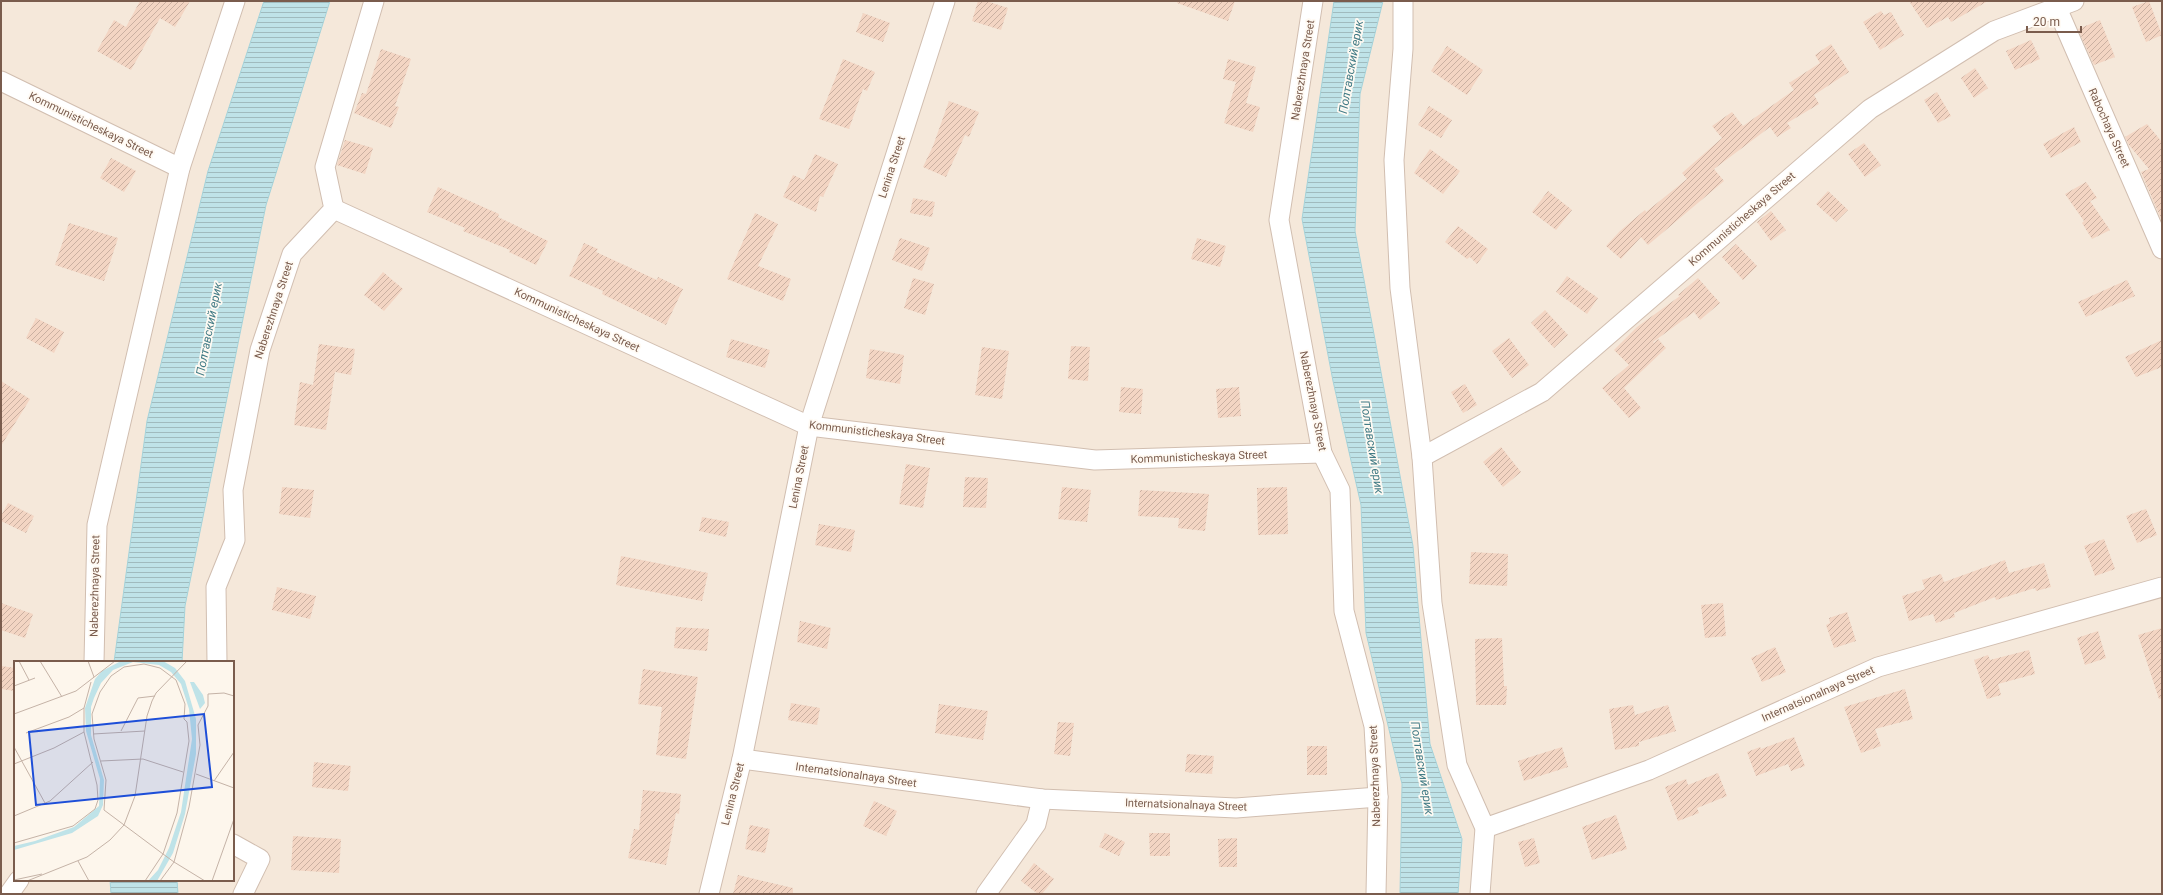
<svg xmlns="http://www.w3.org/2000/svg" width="2163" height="895" viewBox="0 0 2163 895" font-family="Roboto,sans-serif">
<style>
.residential{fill:#f5e8da;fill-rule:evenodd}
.water{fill:url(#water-rules);stroke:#a5d3da}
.building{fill:url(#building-hatch)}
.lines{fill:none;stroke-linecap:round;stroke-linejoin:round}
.minor-casing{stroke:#d1beb0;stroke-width:21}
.minor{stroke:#fff;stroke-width:19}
.labels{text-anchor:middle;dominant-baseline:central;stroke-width:3.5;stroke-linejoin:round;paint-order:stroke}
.street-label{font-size:11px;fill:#7a5c4d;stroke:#fffaf3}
.water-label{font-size:12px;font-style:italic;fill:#437c86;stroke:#fffaf3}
.inset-road{fill:none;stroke:#c5b3a7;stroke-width:1}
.view{fill:#1d4ed8;fill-opacity:0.15;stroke:#1d4ed8;stroke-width:2}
.inset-edge{fill:none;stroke:#7a5c4d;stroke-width:2}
</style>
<defs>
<pattern id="water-rules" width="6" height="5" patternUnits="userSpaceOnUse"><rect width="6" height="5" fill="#bfe3e8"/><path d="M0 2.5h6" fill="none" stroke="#a0bbbe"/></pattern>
<pattern id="building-hatch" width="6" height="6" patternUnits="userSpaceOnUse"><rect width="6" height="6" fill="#f3d5c3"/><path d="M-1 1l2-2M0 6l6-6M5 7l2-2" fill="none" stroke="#cab0a1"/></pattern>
</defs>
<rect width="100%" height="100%" fill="#fdf6ec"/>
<path class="residential" d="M1,1h2161v893h-2161zM15,662h218v218h-218z"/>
<g class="water">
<path d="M264,1h66l-64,204 -81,401 -3,56h-68l33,-241 61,-250z"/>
<path d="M1334,1h49l-23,93 -5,137 58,315 17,198 32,95 -4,55h-58l2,-110 -36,-151 -5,-128 -28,-124 -31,-162z"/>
<path d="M110,880h67l1,14h-67z"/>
</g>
<g class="building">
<path d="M140,1h50l-15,26 -15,-9 -29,52 -34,-19 17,-31 12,7z"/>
<path d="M978,1h8l22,7 -7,22 -29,-9z"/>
<path d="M1178,1h57l-7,20 -51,-18z"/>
<path d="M1909,1h79l-37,21 -3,-5 -21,11z"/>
<path d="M2149,1l13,34 -16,7 -14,-35z"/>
<path d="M1881,11l3,4 7,-3 13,23 -24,15 -17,-28z"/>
<path d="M863,13l27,10 -7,19 -27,-10z"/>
<path d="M2100,20l15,37 -21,8 -16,-36z"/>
<path d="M2031,40l9,19 -25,11 -9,-19z"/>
<path d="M1831,44l18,28 -35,23 5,9 -32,19 4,5 -14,9 -7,-10 -56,42 10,12 -76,64 -7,-8 -20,22 -15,-13 14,-15 25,-21 1,2 41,-33 -5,-6 40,-35 -10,-12 20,-14 11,14 51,-36 -5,-7 31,-20 -5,-8z"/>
<path d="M1447,46l36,24 -16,25 -36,-24z"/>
<path d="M381,49l30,10 -16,47 4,1 -8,21 -37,-15 8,-20 4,1z"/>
<path d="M843,59l32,13 -8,19 -4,-2 -14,40 -30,-10z"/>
<path d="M1228,59l28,8 -10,36 14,4 -7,25 -29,-9 12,-41 -13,-3z"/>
<path d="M1975,68l13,20 -14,10 -13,-20z"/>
<path d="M1937,92l14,24 -13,7 -14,-23z"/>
<path d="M949,101l30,11 -10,25 -4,-2 -19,42 -23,-10 10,-21z"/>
<path d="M1429,106l23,14 -11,18 -23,-13z"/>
<path d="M2147,124l15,18v79l-21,-49 8,-3 -20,-24 -4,-8z"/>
<path d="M2074,127l7,15 -30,16 -8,-14z"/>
<path d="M345,140l28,8 -8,26 -28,-9z"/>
<path d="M1864,143l17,22 -16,12 -17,-23z"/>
<path d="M1430,149l30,22 -17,23 -29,-21z"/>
<path d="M815,154l23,10 -15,33 -3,-1 -4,16 -33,-15 10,-22 11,5z"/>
<path d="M111,158l25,13 -12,21 -24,-14z"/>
<path d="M2086,182l11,16 -7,3 20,29 -18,9 -10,-16 2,-2 -19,-27z"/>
<path d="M438,187l61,27 -1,3 50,24 -12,24 -27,-13 1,-2 -47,-19 2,-3 -38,-16z"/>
<path d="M1548,191l24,19 -16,20 -24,-18z"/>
<path d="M1828,191l20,19 -12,12 -20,-18z"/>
<path d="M913,198l22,4 -3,15 -22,-4z"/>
<path d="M1771,211l15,19 -15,11 -14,-19z"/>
<path d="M755,213l23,11 -20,42 33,13 -8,22 -56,-22z"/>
<path d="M69,223l49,15 -14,43 -49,-16z"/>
<path d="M1458,226l30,23 -11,15 -7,-7 -3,2 -22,-17z"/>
<path d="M900,238l30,10 -8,23 -30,-11z"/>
<path d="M1197,238l29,8 -6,21 -29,-8z"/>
<path d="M584,243l14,6 -2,3 61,28 1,-3 25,12 -17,36 -64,-31 1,-3 -34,-15z"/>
<path d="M1736,244l21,22 -14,14 -21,-23z"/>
<path d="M383,272l20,17 -19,22 -20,-16z"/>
<path d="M1567,276l31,22 -11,16 -31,-22z"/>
<path d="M913,278l21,6 -9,31 -21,-7z"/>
<path d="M1698,278l22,25 -20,17 -6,-8 -41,30 1,1 4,-4 8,9 -42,40 17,20 -12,10 -27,-30 27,-23 -15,-15 23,-23 43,-31 -2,-1z"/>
<path d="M2127,280l8,16 -49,21 -8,-15z"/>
<path d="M1545,310l23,25 -14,13 -23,-25z"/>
<path d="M36,318l28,14 -10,21 -28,-15z"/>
<path d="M1509,338l20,27 -17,13 -20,-27z"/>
<path d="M731,339l39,11 -5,18 -39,-11z"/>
<path d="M2162,340v27l-26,10 -11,-20z"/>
<path d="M319,344l36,5 -4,26 -16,-3 -9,58 -32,-5 6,-43 13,3z"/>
<path d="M1071,346l19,1 -2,34 -20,-2z"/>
<path d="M982,347l27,4 -7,48 -27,-4z"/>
<path d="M870,349l34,6 -4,29 -34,-6z"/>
<path d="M1,381l29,18 -29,47z"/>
<path d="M1465,384l12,21 -14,8 -12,-21z"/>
<path d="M1121,387l22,2 -2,25 -22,-2z"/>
<path d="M1239,387l2,29 -23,2 -2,-29z"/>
<path d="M1501,447l20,25 -18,15 -20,-25z"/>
<path d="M906,464l24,4 -7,40 -24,-4z"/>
<path d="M965,477l23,1 -2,30 -23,-1z"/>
<path d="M282,487l32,3 -4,28 -31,-4z"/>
<path d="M1062,487l29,3 -4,32 -29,-3z"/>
<path d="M1287,487l1,47 -30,1 -1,-47z"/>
<path d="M1140,490l69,4 -4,37 -27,-3 1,-10 -41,-2z"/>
<path d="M8,503l26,13 -8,17 -25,-12v-5z"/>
<path d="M2146,509l11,26 -20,8 -11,-27z"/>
<path d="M702,517l27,5 -3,15 -27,-6z"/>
<path d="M819,524l36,6 -4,22 -36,-7z"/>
<path d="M2104,539l11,30 -20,7 -11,-30z"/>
<path d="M1471,552l37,2 -1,32 -38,-2z"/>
<path d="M621,556l87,17 -6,28 -86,-16z"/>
<path d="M2005,560l4,13 35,-10 7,24 -15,4 -1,-3 -39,12 -1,-3 -41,16 1,4 -19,6 -3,-9 -24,7 -7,-25 23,-7 -3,-9 19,-6 3,8z"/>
<path d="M277,587l39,9 -6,23 -38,-9z"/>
<path d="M1,603l32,11 -8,24 -24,-8z"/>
<path d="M1723,603l3,33 -21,2 -4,-33z"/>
<path d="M1847,612l9,29 -22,7 -8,-23 4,-2 -1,-5z"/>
<path d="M800,621l31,7 -4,21 -30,-7z"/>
<path d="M676,627l33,2 -2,22 -33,-3z"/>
<path d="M2162,628v70l-3,1 -21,-64z"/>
<path d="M2098,631l8,27 -21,7 -8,-27z"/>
<path d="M1502,638l2,48h3l-1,19h-30l-1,-66z"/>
<path d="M1775,647l11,25 -24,10 -11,-24z"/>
<path d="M2029,650l6,24 -37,10 3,11 -14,4 -13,-39 14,-5 2,5z"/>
<path d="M1,666l14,2v23l-14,-2z"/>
<path d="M643,669l55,8 -12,82 -30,-4 6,-48 -24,-3z"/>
<path d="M1905,689l8,30 -38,10 6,17 -20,7 -17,-46z"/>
<path d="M791,703l29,5 -3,17 -29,-5z"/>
<path d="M939,704l49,7 -5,29 -48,-7z"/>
<path d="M1633,705l2,10 33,-10 8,26 -37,11v4l-24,4 -6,-41z"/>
<path d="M1058,722l16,1 -4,33 -16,-2z"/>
<path d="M1794,737l11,29 -14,5 -3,-7 -32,12 -9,-24 13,-5 1,2z"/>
<rect x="1307" y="746" width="20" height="29"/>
<path d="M1562,747l6,20 -44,14 -6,-20z"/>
<path d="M1187,754l27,2 -2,18 -27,-2z"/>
<path d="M314,762l37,4 -3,25 -36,-4z"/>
<path d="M1718,773l9,23 -30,12 2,5 -21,8 -13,-34 21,-8 2,6z"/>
<path d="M643,790l38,4 -2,20 -3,-1 -10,52 -38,-7 6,-29 5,1z"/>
<path d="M874,801l23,10 -11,25 -23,-10z"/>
<path d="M1616,815l11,34 -35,11 -10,-33z"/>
<path d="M750,825l20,4 -5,24 -20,-4z"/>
<path d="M1105,833l20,9 -6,14 -20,-9z"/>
<path d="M1149,833h21v23h-20z"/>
<path d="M293,836l48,3 -2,34 -48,-3z"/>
<path d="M1237,838v29h-18l-1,-28z"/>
<path d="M1534,838l6,25 -15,4 -7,-25z"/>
<path d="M1034,863l20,16 -12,15h-4l-17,-13z"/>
<path d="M738,875l55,13v6h-60z"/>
</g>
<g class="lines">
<g class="minor-casing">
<g id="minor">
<path d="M1313,1l-34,219 43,233 18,37 4,121 30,115 4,71 -2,97"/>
<path d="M1403,1v48l-9,111 6,128 22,169 10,146 25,162 28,63 -5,66"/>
<path d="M2057,8l105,241"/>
<path d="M1,81l179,87"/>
<path d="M334,209l475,217 286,34 227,-7"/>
<path d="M1422,457l120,-65 328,-283 124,-78 80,-30"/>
<path d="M94,662l3,-137 83,-357 55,-167"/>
<path d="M217,662l-1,-75 19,-47 -2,-50 27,-140 32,-96 42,-45 -9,-42 49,-166"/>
<path d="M742,759l300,40 194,9 142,-11"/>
<path d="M1485,828l164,-58 229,-103 284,-80"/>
<path d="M233,844l27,15 -17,35"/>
<path d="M9,894l10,-14"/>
<path d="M709,894l33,-135 67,-333 136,-425"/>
<path d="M986,894l50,-70 6,-25"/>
</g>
</g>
<use href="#minor" class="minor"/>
</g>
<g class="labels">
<g class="street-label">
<text transform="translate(1303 70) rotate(-81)">Naberezhnaya Street</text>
<text transform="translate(91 125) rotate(26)">Kommunisticheskaya Street</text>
<text transform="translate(2109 128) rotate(66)">Rabochaya Street</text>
<text transform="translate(892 167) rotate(-72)">Lenina Street</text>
<text transform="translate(1742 219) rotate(-41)">Kommunisticheskaya Street</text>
<text transform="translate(274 310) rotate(-72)">Naberezhnaya Street</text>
<text transform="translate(577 320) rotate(25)">Kommunisticheskaya Street</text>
<text transform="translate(1313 401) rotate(79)">Naberezhnaya Street</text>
<text transform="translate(877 433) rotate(7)">Kommunisticheskaya Street</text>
<text transform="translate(1199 457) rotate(-2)">Kommunisticheskaya Street</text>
<text transform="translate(799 477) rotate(-79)">Lenina Street</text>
<text transform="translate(95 586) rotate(-89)">Naberezhnaya Street</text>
<text transform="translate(1818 694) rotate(-24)">Internatsionalnaya Street</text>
<text transform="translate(856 775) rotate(8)">Internatsionalnaya Street</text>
<text transform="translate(1375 776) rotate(-92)">Naberezhnaya Street</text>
<text transform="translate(733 794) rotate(-76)">Lenina Street</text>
<text transform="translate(1186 805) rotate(2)">Internatsionalnaya Street</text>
</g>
<g class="water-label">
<text transform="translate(1351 67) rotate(-80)">Полтавский ерик</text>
<text transform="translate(209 329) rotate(-79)">Полтавский ерик</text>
<text transform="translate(1372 447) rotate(81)">Полтавский ерик</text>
<text transform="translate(1422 768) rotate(81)">Полтавский ерик</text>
</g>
</g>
<g transform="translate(14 661)">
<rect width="220" height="220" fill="#fdf6ec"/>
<path d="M107,0h42l12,7 10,13 11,38v35l-11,60 -12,39 -16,28h-9l10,-11 11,-22 12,-36 11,-73 -3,-30 -8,-25 -10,-12 -12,-7 -26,-3 -20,8 -12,13 -7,15 -3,9v28l13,45 -1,25 -5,11 -26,17 -58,17v-4l21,-5 39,-14 25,-21 1,-27 -14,-48 -1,-23 10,-29 7,-8zM176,21h4l9,13 2,8 -5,6z" fill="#bfe3e8"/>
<path class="inset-road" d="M5,0l10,19M26,0l22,36M74,0l6,16M0,25l21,-8M0,53l62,-23 39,-30M107,70l17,-33 17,-2M12,72l43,-16 15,-9M79,73l52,-3M0,86l31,56M87,100l42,-2 40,13M0,103l40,-16 30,-16M182,113l38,14M200,120l20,-29M0,155l36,-15 43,-39M0,182l59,-17 22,-17 3,-9 -1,-15 -13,-53v-24l7,-26M64,200l11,20M0,219l28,-6M13,220l60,-24 23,-17 14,-15 11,-29 12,-80 5,-15 4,-8 31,-32M131,220l18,-27 14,-41 12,-72 -2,-19 -3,-3 1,-15 -9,-24 -16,-12 -16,-4 -20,3 -13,9 -11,16 -8,22 2,25 12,41 -2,30 59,44 11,8 31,19M146,220l14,-19 15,-55 11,-62 -2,-20 10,-19v-12l16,-1 10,3M198,220l22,-62"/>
<path class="view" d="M190,53l8,73 -176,18 -7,-73z"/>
<rect width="220" height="220" class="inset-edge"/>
</g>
<rect width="2163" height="895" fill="none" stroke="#7a5c4d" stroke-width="4"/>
<path d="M2027 26v6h54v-6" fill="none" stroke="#7a5c4d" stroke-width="2"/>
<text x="2033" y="26" font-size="12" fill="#7a5c4d" stroke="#fffaf3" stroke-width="3" paint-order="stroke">20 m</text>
</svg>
